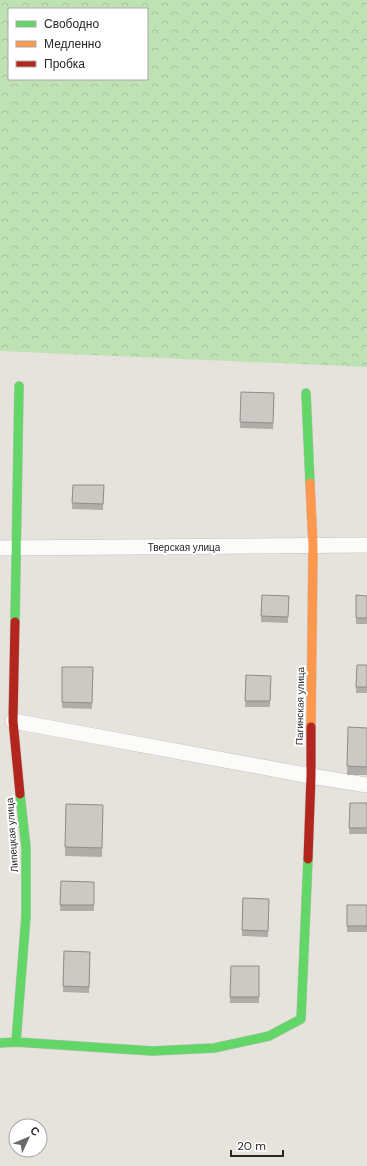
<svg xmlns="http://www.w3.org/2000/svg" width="367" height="1166" viewBox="0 0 367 1166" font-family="'DM Sans',sans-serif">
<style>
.forest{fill:url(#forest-crowns);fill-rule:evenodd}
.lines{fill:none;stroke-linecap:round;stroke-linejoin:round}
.street-casing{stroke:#c3c1c2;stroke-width:16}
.fast-casing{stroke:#c3c1c2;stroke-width:10}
.slow-casing{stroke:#c3c1c2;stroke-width:10}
.jam-casing{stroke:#c3c1c2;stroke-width:10}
.street{stroke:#fbfbfa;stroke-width:15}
.fast{stroke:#63d668;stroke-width:9}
.slow{stroke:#ff974d;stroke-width:9}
.jam{stroke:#b3261e;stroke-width:9}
.wall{fill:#afada8}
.building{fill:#cbc9c3;stroke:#8e8d88}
.labels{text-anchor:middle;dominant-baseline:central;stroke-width:4;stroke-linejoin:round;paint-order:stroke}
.street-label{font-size:10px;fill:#272727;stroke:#fff}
</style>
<defs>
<pattern id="forest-crowns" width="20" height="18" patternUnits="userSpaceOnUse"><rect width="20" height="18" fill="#bfe2b4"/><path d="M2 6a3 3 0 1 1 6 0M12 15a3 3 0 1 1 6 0" fill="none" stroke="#a4c29b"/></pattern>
</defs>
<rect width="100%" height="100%" fill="#e6e3dc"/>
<path class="forest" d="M0,0h367v367l-367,-16zM9,9h138v70h-138z"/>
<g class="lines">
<g class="street-casing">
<g id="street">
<path d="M0,548l367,-3"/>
<path d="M13,721l298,55 56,9"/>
</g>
</g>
<g class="fast-casing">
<g id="fast">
<path d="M306,393l4,90"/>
<path d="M15,622l4,-236"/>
<path d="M16,1042l10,-126v-68l-6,-54"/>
<path d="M0,1043l16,-1 136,9 62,-3 55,-12 32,-17 7,-160"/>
</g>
</g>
<g class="slow-casing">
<path id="slow" d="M310,483l3,63 -2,181"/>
</g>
<g class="jam-casing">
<g id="jam">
<path d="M15,622l-2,99 7,73"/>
<path d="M308,859l3,-83v-49"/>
</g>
</g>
<use href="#street" class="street"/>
<use href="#fast" class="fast"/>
<use href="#slow" class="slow"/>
<use href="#jam" class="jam"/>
</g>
<g class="wall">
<path d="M241,392l33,1 -1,36 -33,-1z"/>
<path d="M73,485h31l-1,25 -31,-1z"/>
<path d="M262,595l27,1 -1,27 -27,-1z"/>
<path d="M356,595l11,1v28h-11z"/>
<path d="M357,665h10v28h-11z"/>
<path d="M62,667h31l-1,42 -30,-1z"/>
<path d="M246,675l25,1 -1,31h-25z"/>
<path d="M348,727l19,1v47h-20z"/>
<path d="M350,803h17v31h-18z"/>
<path d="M66,804l37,1 -1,52 -37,-1z"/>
<path d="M61,881l33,1v29h-34z"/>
<path d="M243,898l26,1 -1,38 -26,-1z"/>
<rect x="347" y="905" width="20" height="27"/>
<path d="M64,951l26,1 -1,41 -26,-1z"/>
<path d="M231,966h28v37h-29z"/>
</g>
<g class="building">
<path d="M241,392l33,1 -1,30 -33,-1z"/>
<path d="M73,485h31l-1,19 -31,-1z"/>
<path d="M262,595l27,1 -1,21 -27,-1z"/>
<path d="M356,595l11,1v22h-11z"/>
<path d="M357,665h10v22h-11z"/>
<path d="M62,667h31l-1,36 -30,-1z"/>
<path d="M246,675l25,1 -1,25h-25z"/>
<path d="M348,727l19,1v39l-20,-1z"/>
<path d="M350,803h17v25h-18z"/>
<path d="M66,804l37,1 -1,43 -37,-1z"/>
<path d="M61,881l33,1v23h-34z"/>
<path d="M243,898l26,1 -1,32 -26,-1z"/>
<rect x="347" y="905" width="20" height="21"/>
<path d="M64,951l26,1 -1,35 -26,-1z"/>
<path d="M231,966h28v31h-29z"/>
</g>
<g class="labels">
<g class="street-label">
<text x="184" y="547">Тверская улица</text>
<text transform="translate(300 706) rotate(-89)">Пагинская улица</text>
<text transform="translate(12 835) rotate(-94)">Липецкая улица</text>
</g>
</g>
<rect x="8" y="8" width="140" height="72" fill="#ffffff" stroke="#a9a9a9"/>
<rect x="16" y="21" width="20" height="6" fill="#63d668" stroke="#a9a9a9"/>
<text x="44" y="28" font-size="12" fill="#272727">Свободно</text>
<rect x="16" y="41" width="20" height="6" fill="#ff974d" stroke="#a9a9a9"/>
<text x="44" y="48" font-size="12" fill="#272727">Медленно</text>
<rect x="16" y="61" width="20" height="6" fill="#b3261e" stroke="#a9a9a9"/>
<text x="44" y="68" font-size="12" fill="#272727">Пробка</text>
<g transform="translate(28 1138) rotate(46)"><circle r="19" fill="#ffffff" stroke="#a9a9a9"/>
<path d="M0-3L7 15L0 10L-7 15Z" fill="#6a6966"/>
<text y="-6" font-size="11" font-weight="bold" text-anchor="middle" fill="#272727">С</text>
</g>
<path d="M231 1150v6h52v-6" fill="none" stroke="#272727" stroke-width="2"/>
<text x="237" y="1150" font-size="12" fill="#272727" stroke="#ffffff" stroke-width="3" paint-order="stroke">20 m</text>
</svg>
